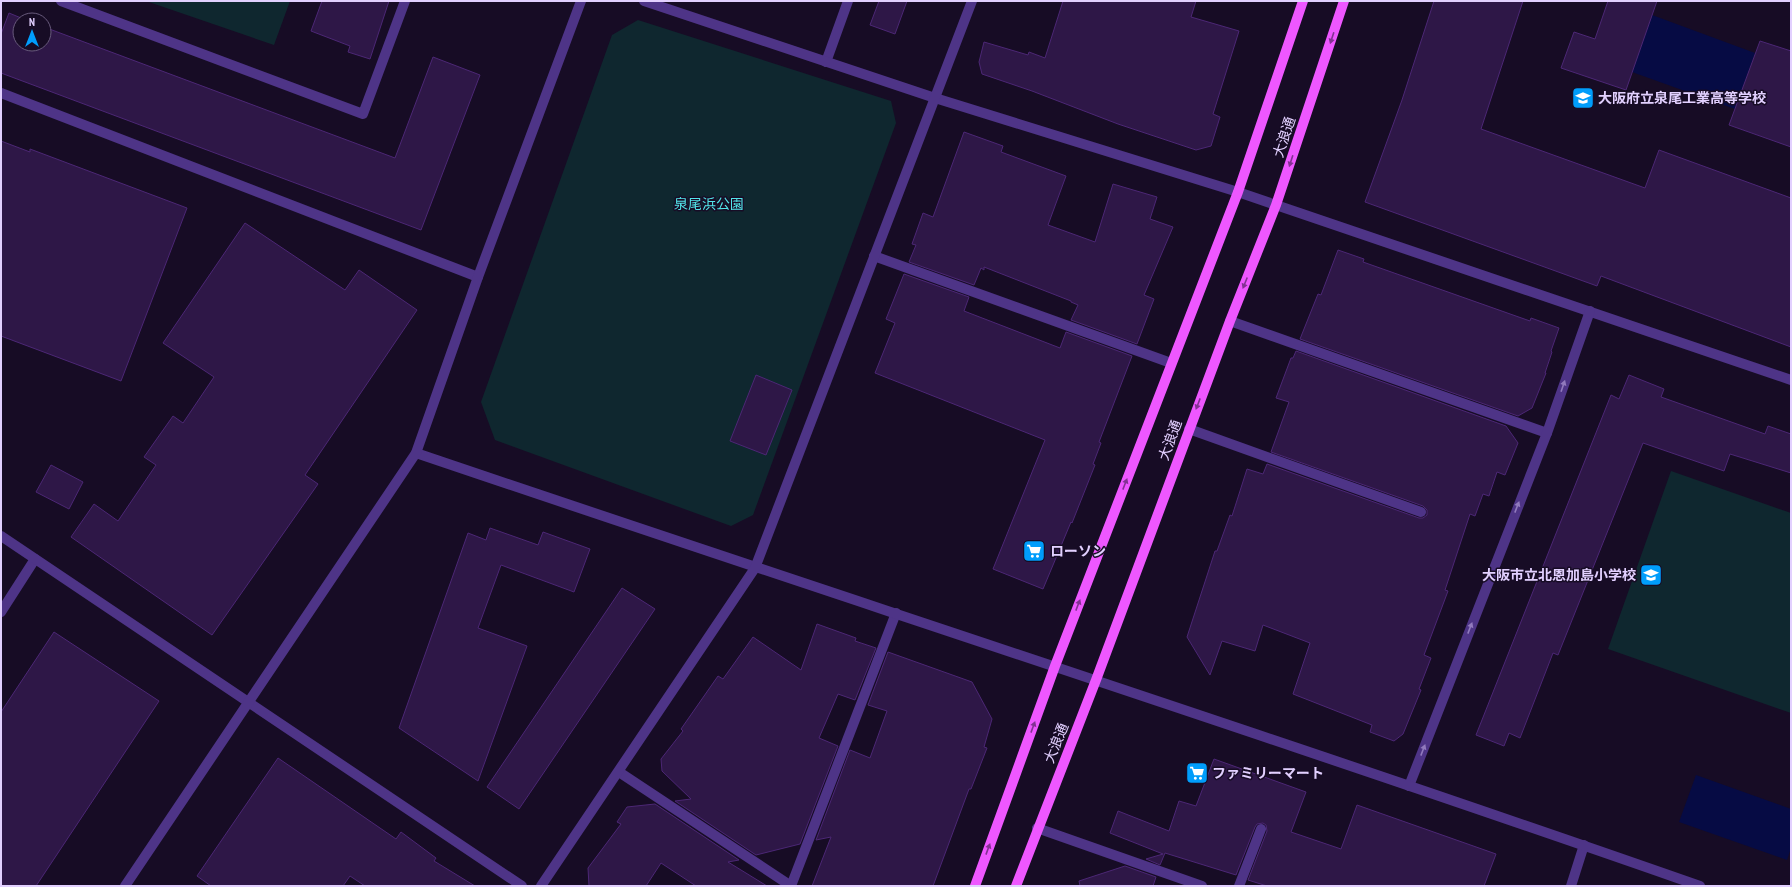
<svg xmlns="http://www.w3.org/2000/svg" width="1792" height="887" viewBox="0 0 1792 887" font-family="'PT Sans Narrow','Noto Sans JP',sans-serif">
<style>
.green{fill:#0f272f}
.water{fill:#060b44}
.building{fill:#2e1747;stroke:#4c2775}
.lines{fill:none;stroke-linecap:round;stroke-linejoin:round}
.service{stroke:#4e3487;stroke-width:10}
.minor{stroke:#4e3487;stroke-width:10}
.tertiary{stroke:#4e3487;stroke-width:10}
.primary{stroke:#ee57ff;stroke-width:10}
.oneway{fill:#823292}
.oneway2{fill:#917abd}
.labels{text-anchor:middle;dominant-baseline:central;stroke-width:3;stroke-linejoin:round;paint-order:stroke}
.poi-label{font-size:14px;font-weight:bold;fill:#e2d0ff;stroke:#170c25;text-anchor:start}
.street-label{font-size:14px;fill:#e2d0ff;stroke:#170c25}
.park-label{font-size:14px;fill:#52e5e9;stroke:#170c25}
</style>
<rect width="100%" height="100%" fill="#170c25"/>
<g class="green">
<path d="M146,1h144l-16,44z"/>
<path d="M638,20l253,81 5,22 -143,392 -22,11 -236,-86 -14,-38 131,-367z"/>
<path d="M1671,471l120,42v200l-183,-64z"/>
</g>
<g class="water">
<path d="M1652,15l103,38 -20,56 -103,-37z"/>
<path d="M1696,775l95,34v39l-4,12 -108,-38z"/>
</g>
<g class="building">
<path d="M322,1h67l-19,58 -22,-7 2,-6 -39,-15z"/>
<path d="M879,1h28l-12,33 -25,-9z"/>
<path d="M1063,1h133l-5,16 48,14 -26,83 7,3 -9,29 -15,4 -78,-26 -86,-33 -50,-17 -3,-12 5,-20 44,13 1,-3 16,6z"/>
<path d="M1434,1h89l-42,128 164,59 14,-38 132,48v149l-190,-71 -4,10 -232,-84 37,-102z"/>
<path d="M1608,1h49l-31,89 -65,-22 13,-36 21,7z"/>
<path d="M9,13l17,7h-6v24h24v-17l351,131 38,-101 47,18 -59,155 -420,-157v-39z"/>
<path d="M1760,41l31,10v96l-62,-22z"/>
<path d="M964,132l39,14 -2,6 65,24 -18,49 47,17 18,-58 44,13 -7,22 23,8 -29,68 10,4 -17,45 -66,-24 7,-15 -7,-3v-1l-87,-34v3l-3,-2 -7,17 -65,-23 7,-17 -4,-1 11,-31 10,4z"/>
<path d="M1,141l29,11v-3l157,59 -66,173 -120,-45z"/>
<path d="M245,223l100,67 14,-20 58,40 -112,165 13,9 -106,151 -141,-98 23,-33 24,17 38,-56 -12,-8 29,-41 10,7 31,-46 -51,-34z"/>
<path d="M1338,250l26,9 -1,3 167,59 1,-3 28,10 -8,23 1,1 -7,21h1l-14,35 -14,8 -218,-77 18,-45 3,1z"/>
<path d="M904,274l65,23 -5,14 96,37 6,-16 66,24 -33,86 2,1 -8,21 2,1 -23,58 -1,-1 -28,67 -50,-20 52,-129 -170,-67 20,-50 -9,-4z"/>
<path d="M1296,351l210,75 12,17 -13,32 -8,-3 -8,24 -6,-2 -8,22 -5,-2 -25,76 3,1 -24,64 7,3 -12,31 2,1 -18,44 -9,7 -24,-9 2,-7 -79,-31 17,-51 -47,-18 -8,26 -33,-10 -12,34 -23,-38 28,-86h2l13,-36 2,1 15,-47 16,5 4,-10 152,54h4l4,-3v-5l-4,-4 -152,-54 18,-50 -13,-4 15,-40h2z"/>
<path d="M756,375l36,15 -26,65 -36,-14z"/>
<path d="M1629,375l35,14 -3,8 104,37 3,-8 23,8v39l-61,-19 -6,17 -81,-28 -85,212 -5,-2 -33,85 -11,-5 -5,13 -28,-11 135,-340 8,4z"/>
<path d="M51,465l32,17 -14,27 -33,-17z"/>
<path d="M490,528l48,17 5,-13 47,17 -16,43 -73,-27 -23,63 49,18 -49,135 -79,-53 69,-195 18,7z"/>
<path d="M622,588l33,21 -136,200 -32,-22z"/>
<path d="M817,624l39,14 -1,3 21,7 -21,52 -17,-6 -19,44 19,8 -38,98 -44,11 -81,-54 16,-2 -29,-28 -1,-12 22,-28 -2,-2 37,-53 5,3 30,-42 48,33z"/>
<path d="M54,632l105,69 -123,185h-35v-174z"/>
<path d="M888,652l84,30 20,37 -8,28 3,1 -16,41h-2l-36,97h-121l19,-49 -15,3 34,-90 20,8 17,-47 -19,-6z"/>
<path d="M278,758l118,81 5,-7 35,26 -2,3 41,25h-110l-15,-10 -7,10h-132l-14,-10z"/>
<path d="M1214,759l92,33 -15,40 50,17 16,-44 139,49 -12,32h-217l-19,-6 19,-49 -1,-6 -3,-2 -6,1 -2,3 -19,48 -71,-22 -5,12 -14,-6 17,-5 -53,-21 8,-22 51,20 10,-30 17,5z"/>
<path d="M655,804l84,56 -11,2 39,24h-71l-35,-23 -15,23h-57l-1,-18 33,-44 -4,-2 10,-15z"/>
<path d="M1125,866l31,11 -3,9h-73l-1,-5z"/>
</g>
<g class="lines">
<g class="service">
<path d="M61,1l302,113 42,-113"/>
<path d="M1,93l477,184"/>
<path d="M874,256l297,107"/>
<path d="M1230,321l317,112"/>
<path d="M1189,429l232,83"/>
<path d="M1239,886l22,-57"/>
</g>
<g class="minor">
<path d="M826,62l22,-61"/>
<path d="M1276,205l515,175"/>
<path d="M1,612l34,-53"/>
<path d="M619,772l172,114"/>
<path d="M1409,786l138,-353 43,-122"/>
<path d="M1037,828l165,58"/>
<path d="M791,886l105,-273"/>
<path d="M1571,886l13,-41"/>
</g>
<g class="tertiary">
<path d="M644,1l291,97 303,94 38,13"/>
<path d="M416,453c428,145 858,284 1284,433"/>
<path d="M1,536l521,350"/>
<path d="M125,886l291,-433 62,-176 103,-276"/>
<path d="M541,886l214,-318 217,-567"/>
</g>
<g class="primary">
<path d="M975,886l80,-220 183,-474 65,-191"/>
<path d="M1016,886l80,-206 134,-359 46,-116 68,-204"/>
</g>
</g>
<defs><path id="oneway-solid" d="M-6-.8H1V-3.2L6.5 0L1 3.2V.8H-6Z"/></defs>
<g class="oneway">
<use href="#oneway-solid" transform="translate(1332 38) rotate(108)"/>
<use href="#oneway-solid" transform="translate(1291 161) rotate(108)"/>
<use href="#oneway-solid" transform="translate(1245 283) rotate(112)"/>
<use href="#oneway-solid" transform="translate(1198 404) rotate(111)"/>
<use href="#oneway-solid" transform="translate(1125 484) rotate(-69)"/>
<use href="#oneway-solid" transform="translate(1078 605) rotate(-69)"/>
<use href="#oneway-solid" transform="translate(1033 727) rotate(-70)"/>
<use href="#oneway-solid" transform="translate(988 849) rotate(-70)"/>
</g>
<g class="oneway2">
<use href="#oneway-solid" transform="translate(1563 386) rotate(-71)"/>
<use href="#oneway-solid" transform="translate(1517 507) rotate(-69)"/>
<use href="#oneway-solid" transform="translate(1470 628) rotate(-69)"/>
<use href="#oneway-solid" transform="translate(1423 750) rotate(-69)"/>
</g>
<defs>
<g id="school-square" transform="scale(1.15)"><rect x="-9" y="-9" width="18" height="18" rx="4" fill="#009dfb" stroke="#170c25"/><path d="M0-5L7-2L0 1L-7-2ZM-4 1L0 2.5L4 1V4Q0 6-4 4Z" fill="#fff"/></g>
<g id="supermarket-square" transform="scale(1.15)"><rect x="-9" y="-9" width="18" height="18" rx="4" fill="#009dfb" stroke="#170c25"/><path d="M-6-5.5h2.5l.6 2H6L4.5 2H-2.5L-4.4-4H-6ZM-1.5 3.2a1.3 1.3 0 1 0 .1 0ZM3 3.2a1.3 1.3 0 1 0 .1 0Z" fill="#fff"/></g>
</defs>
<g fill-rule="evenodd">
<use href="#school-square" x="1583" y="98"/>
<use href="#supermarket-square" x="1034" y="551"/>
<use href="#school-square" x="1651" y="575"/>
<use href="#supermarket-square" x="1197" y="773"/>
</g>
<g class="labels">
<g class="poi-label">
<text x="1598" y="98">大阪府立泉尾工業高等学校</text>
<text x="1050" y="551">ローソン</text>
<text x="1636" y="575" text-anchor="end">大阪市立北恩加島小学校</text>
<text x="1212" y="773">ファミリーマート</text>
</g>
<g class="street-label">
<text transform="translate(1284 137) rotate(-72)">大浪通</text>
<text transform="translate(1170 440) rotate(-70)">大浪通</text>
<text transform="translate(1056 743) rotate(-68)">大浪通</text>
</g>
<g class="park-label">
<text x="709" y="204">泉尾浜公園</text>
</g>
</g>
<rect width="1792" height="887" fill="none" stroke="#e2d0ff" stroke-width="4"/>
<g transform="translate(32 32)"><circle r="19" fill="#170c25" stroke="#685a7c"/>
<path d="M0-3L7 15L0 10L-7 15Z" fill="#009dfb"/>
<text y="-6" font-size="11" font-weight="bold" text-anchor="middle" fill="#e2d0ff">N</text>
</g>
</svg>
